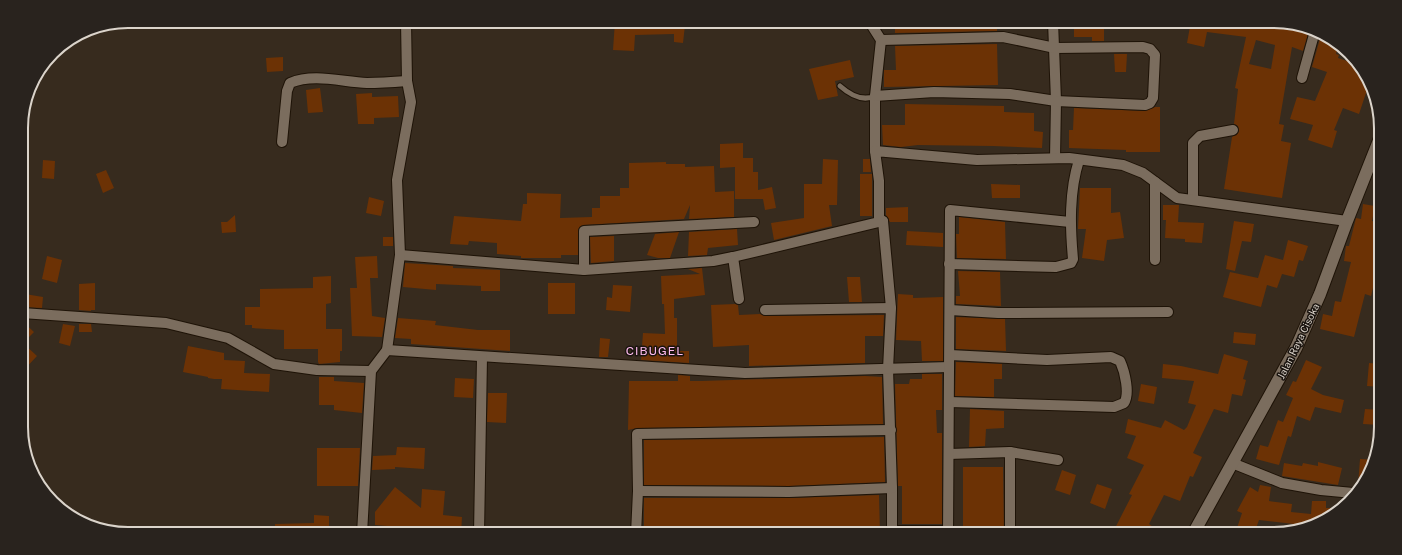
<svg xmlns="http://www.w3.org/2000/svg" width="1402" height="555" viewBox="0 0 1402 555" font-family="'Public Sans',sans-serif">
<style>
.building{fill:#6c3205;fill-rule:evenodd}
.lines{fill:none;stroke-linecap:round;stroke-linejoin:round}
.lane-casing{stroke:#1e1307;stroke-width:7}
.street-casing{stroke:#1e1307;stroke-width:12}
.secondary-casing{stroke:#1e1307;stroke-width:14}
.lane{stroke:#7b6d5e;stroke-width:5}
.street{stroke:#7b6d5e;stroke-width:10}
.secondary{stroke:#7b6d5e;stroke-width:12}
.labels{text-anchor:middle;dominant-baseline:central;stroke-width:3;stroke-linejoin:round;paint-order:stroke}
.street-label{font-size:10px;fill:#dbd4cb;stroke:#1a140f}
.quarter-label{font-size:12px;letter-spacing:1px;fill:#febbed;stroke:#1a140f}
.rim{fill:none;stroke:#dbd4cb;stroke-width:2}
</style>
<rect width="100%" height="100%" fill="#372b1e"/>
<g class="building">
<path d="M615,21h45v2l25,2 -2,18 -9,-1v-8l-39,1 -1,16 -21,-1z"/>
<path d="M895,21h102v10l-102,2z"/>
<path d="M1074,21l30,3v17h-12v-4h-18z"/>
<path d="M1191,21l45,2v-2h38l36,6 -7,24 -11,-4 -13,77 5,1 -3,16 10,2 -9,55 -58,-9 8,-52 7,-5 -1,-6 -4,-2 4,-35 -3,-1 11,-51 -39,-5 -3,15 -17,-4zM1256,40l19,5 -4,24 -22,-5z"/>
<path d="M1321,35l17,11 -2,8 3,1 -1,3 12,4 -1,2 11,4 8,19 -9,27 -16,-6 -9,22 3,1 -5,17 -24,-8 5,-15 -23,-6 7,-22 18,4 12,-29 -15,-5z"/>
<path d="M997,44l1,41 -114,2v-17h12l-1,-24z"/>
<path d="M1114,54h13l-1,18h-11z"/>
<path d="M283,57v14l-16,1 -1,-14z"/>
<path d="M850,60l4,17 -19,4 3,15 -20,4 -9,-31z"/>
<path d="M320,88l3,24 -15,1 -2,-23z"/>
<path d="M372,93v4l26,-1 1,21 -25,1v6h-16l-2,-30z"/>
<path d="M905,104l99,2v6l30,1v18l9,1 -1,16 -49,-2 -75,-1 -17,2 -18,-2 -1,-20h23z"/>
<path d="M1155,107h5v45h-34v-2l-57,-2v-18h4l1,-22 71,3z"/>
<path d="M743,143v15h10v14h5v18l14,-3 4,21 -11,2 -2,-11h-28v-32l-15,1v-24z"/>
<path d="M823,159l15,1 -1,45h-8l3,21 -58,14 -3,-17 33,-5v-34h18z"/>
<path d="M863,159h7l1,13h-8z"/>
<path d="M43,160l12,1 -1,18 -12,-1z"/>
<path d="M666,162v2h19v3l29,-1 1,26 19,-1v26l-45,2 1,-14 -6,14 -101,6 -4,3 -1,3v24h-17v3h-40v-2l-24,-2v-11l-28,-2 -1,4 -18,-1 4,-28 67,5 2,-17h4v-11l34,1 -1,24 32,-1v-9h8v-12h20v-8h9v-25z"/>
<path d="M106,170l8,18 -11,5 -7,-19z"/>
<rect x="860" y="174" width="12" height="42"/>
<path d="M991,184l29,1v13h-28z"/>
<path d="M1080,188h31v25l9,-1 4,26 -17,2 -3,21 -22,-3 4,-29h-8z"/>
<path d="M369,197l15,4 -3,15 -15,-3z"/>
<path d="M1363,204l12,2 -3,15 7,1 -5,48 3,1 -6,25 -6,-2 -11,43 -34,-8 3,-15 9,2 3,-15 6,1 10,-40 -7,-1 2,-15h3l7,-28 5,1z"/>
<path d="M1163,205h16l-1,17 26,1 -2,20 -17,-1v-3l-20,-1 1,-18h-3z"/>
<path d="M908,207v15h-18l-4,-7v-7z"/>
<path d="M235,215l1,17 -14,1 -1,-11h6z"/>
<path d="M959,217l46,5 1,37 -49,-1 -1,-24h3z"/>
<path d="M1234,221l20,3 -3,18 -9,-1 -7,30 -9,-2z"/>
<path d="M737,229l1,16 -30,3 -1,7 -19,1 1,-24z"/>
<path d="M907,231l36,2v14l-37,-2z"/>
<path d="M679,232l-9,26h-12l-11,-3 8,-21z"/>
<path d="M614,236v25l-23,2 -1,-26z"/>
<rect x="383" y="237" width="10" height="9"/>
<path d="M1288,240l20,6 -5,15 -4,-1 -5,17 -12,-3 -5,14 -10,-3 -6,22 -38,-10 7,-25 28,6 7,-23 18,5z"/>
<path d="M47,256l15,4 -5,23 -15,-4z"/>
<path d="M377,256l1,22h-8l2,38 13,2 -3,19 -30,-1 -2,-48h7l-2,-31z"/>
<path d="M405,263l48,3v2l47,2v21h-19v-5l-45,-2v6l-33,-3z"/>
<path d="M702,268l3,27 -31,4v19h3v33h12v12l-48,-3 2,-27 22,1 -1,-30h-2l-1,-28 39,-2 -12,-5z"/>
<path d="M958,271l42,1 1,34 -45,-2v-8h4z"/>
<path d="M331,276v27l-5,1v25h16v22h-2v11l-21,2 -1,-2v-13h-34v-19l-32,-2v-3h-7v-18h15v-18l53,-1v-11z"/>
<path d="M847,277h13l2,25h-13z"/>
<path d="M95,283v27h-4v1l-12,-1v-26z"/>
<rect x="548" y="283" width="27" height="31"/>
<path d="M613,285l19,1 -2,26 -24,-2 1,-13 5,1z"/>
<path d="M25,294l18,3 -1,11 -19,-1z"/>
<path d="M898,294l15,1v3l30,-1v64h-21l-1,-20 -25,-1z"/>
<path d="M735,304l3,1 1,10 21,-1 5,2 119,-1 -1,21h-18v27l-116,3v-21l-36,2 -2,-42z"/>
<path d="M956,317l49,2 1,32 -50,-2z"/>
<path d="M398,318l38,3 -1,4 43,5h32v21l-99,-7v-5l-16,-1z"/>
<path d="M22,321l12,11 -11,11 14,13 -14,15z"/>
<path d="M63,324l12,2 -5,20 -11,-3z"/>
<path d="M79,324h12l1,8h-13z"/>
<path d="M1234,332l22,2 -1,11 -22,-2z"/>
<path d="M600,338l10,1 -2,18h-9z"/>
<path d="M188,346l36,7v7l21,1 -1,12 26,1 -1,18 -48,-3 1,-10h-8l-6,-1v-1l-25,-5z"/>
<path d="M1224,354l24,7 -5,18 3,1 -4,16 -10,-2 -4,19 -14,-4 -21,44 9,4 -9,20 -3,-1 -10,25 -16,-6 -15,29 4,3 -3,7h-38l20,-39 -3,-1 15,-29 -17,-7 9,-22 -11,-3 3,-14 33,9 4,-8 19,10 3,-3 9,-22 -8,-2 6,-22 -32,-3 1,-14 18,2 37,8z"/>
<path d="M1306,360l16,7 -11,22 12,6 21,5 -3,13 -26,-6 -5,14 -13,-5 -6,21 -3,-1 -9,29 -23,-6 4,-14 8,2 10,-27 5,2 10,-24 -7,-3 7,-14 3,1z"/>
<path d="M956,362l46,2v15h-8v18l-39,-1z"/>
<path d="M1369,363l12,1v23l-14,-1z"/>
<path d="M922,374h20v36h-6l1,23h5v91h-40v-38h-4l-3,-102h14l1,-5h12z"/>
<path d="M678,375l12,1v5h11l164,-5 17,1 1,47 -246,4 -9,2 1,-49h49z"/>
<path d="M319,377h15v4l30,2 -2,30 -28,-3v-5h-15z"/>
<path d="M455,378l19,1 -1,19 -19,-1z"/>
<path d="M1141,384l16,3 -3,17 -16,-3z"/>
<path d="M488,393h19l-1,30 -19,-1z"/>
<path d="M970,409l34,2v17l-18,1 -1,17 -16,1z"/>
<path d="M1365,409l16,1v15l-18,-1z"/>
<path d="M884,437l1,45 -96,4 -145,-1v-45z"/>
<path d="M397,447l28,1 -1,21 -29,-2v2l-23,1 1,-14 23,-1z"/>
<path d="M317,448h43l-2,38h-41z"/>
<path d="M1360,459l16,1 -18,25z"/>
<path d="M1318,462l24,6 -4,17 -56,-9 2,-13 18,3 1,-3 15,3z"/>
<path d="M963,467h40l1,67h-41z"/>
<path d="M1062,470l14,5 -6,20 -15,-5z"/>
<path d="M1097,484l15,5 -7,20 -15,-6z"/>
<path d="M1260,485l11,2 -2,14 23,3 -1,8 20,2 1,-13h14v7h16l-3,4 -36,13 -44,-5 -5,14h-19l7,-21 -5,-2 13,-24 8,5z"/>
<path d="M395,487l26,21 1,-19 23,2 -2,24 19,2 -1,17h-75l1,-8 -12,-1v-13z"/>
<path d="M879,495l1,39h-236v-36h145z"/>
<path d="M314,515l15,1v18h-54v-10l39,-1z"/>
</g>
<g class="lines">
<g class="lane-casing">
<path id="lane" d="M840,86c9,8 22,16 35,10"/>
</g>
<g class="street-casing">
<g id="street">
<path d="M869,21l12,19 -6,56v55"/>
<path d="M1053,21l3,80 -1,57"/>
<path d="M1302,78l13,-47"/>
<path d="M875,96l59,-4 76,2 46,7 89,4 5,-2 3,-5 2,-43 -5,-6 -7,-2 -88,1 -52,-11 -122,3"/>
<path d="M282,142l5,-51 3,-8c24,-10 52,-1 77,0 13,0 27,-1 40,-2"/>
<path d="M1193,200v-57l7,-7 33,-6"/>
<path d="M883,221l8,87"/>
<path d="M400,255l184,15 129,-9 20,-4 150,-36 -4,-1v-39l-4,-30 102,9 92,-2 54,7 20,8 34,25 170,23"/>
<path d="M733,257l6,42"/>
<path d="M1155,260v-78"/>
<path d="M949,264l107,3 15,-4 2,-4c-3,-33 -4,-67 6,-99"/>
<path d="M584,270v-39l170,-9"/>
<path d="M765,310l126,-2 -3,61 4,119v46"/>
<path d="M950,310l48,3 170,-1"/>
<path d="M22,313l144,10 62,15 46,26 43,6 54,1"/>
<path d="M387,350l13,-95 -3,-75 14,-78 -4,-21 -1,-60"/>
<path d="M949,402l165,5 10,-4c6,-9 1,-31 -4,-42l-9,-4 -64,3 -97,-5"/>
<path d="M949,454l61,-2 48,8"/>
<path d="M1232,463l50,20 39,7 32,3"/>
<path d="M638,491l151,1 103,-4"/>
<path d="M893,531h54"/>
<path d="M362,534l9,-163 16,-21 358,23 204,-6"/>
<path d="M479,534l3,-177"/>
<path d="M636,534l2,-43 -1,-57 254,-4"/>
<path d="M948,534l2,-324 120,12"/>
<path d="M1010,534v-82"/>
</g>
</g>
<g class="secondary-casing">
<path id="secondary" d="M1193,534l103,-186 24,-54 27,-73 33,-83"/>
</g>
<use href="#lane" class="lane"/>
<use href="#street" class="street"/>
<use href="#secondary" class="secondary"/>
</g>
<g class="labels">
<g class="street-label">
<text transform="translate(1298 341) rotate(-64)">Jalan Raya Cisoka</text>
</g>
<g class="quarter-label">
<text x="655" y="351">CIBUGEL</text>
</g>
</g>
<path d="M0 0H1402V555H0ZM128 28H1274A100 100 0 0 1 1374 128V427A100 100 0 0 1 1274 527H128A100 100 0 0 1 28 427V128A100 100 0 0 1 128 28Z" fill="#29231e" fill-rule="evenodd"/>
<path class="rim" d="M128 28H1274A100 100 0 0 1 1374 128V427A100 100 0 0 1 1274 527H128A100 100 0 0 1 28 427V128A100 100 0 0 1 128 28Z"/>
</svg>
